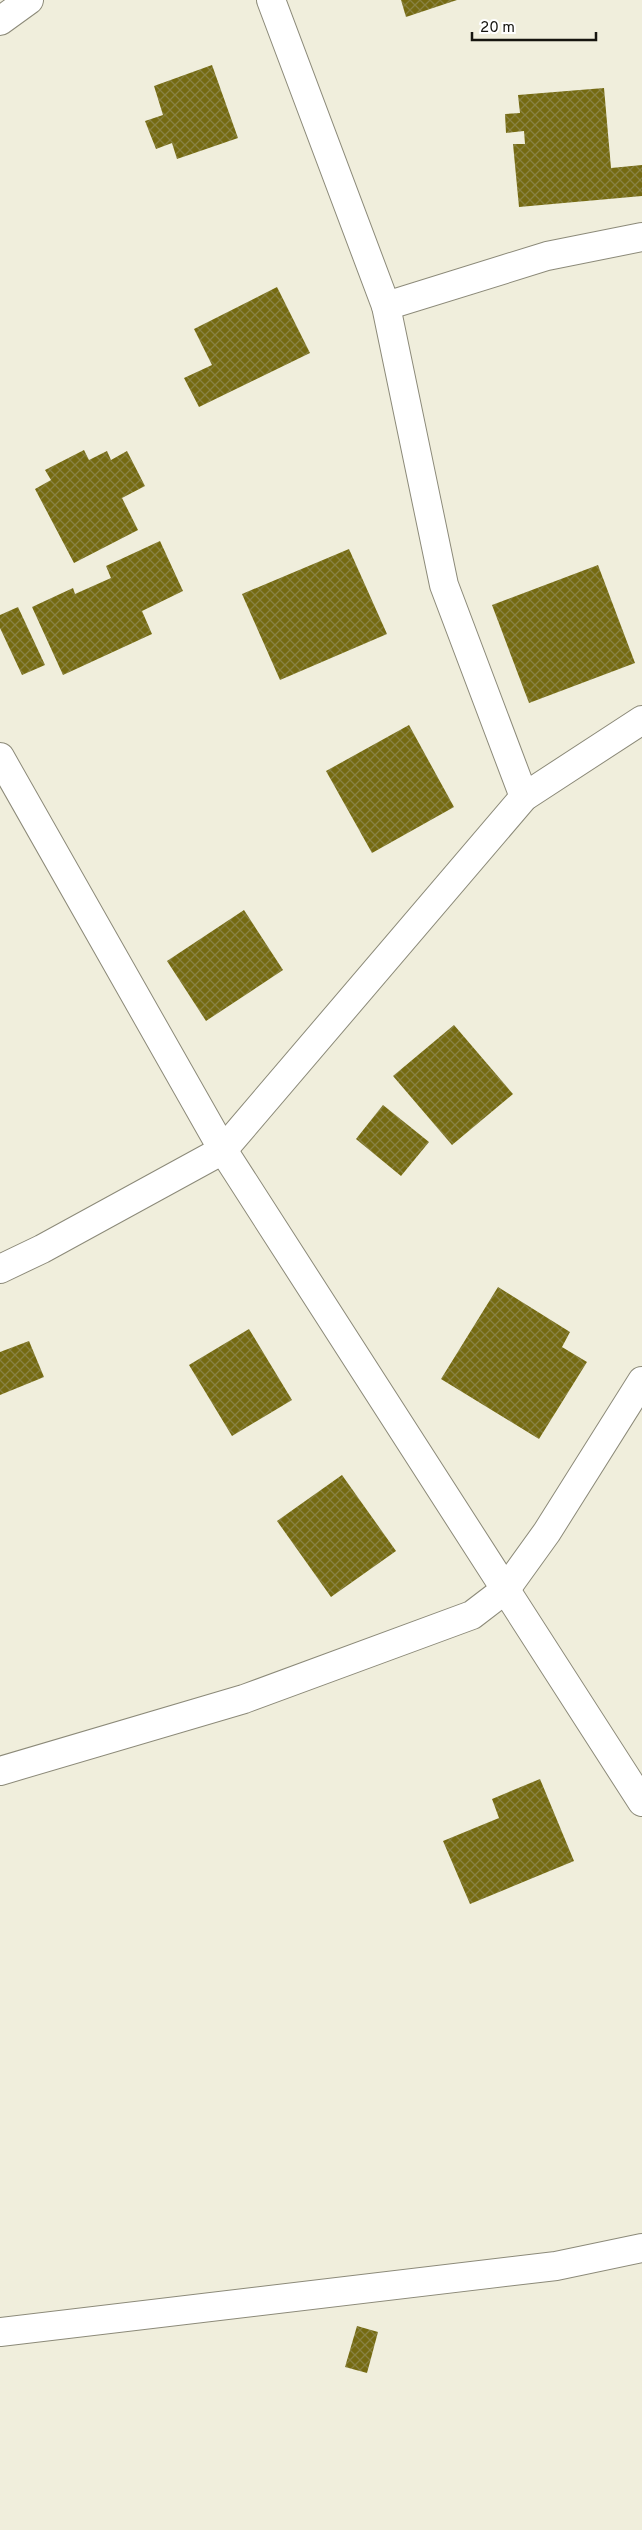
<svg xmlns="http://www.w3.org/2000/svg" width="642" height="2530" viewBox="0 0 642 2530" font-family="Overpass,sans-serif">
<style>
.building{fill:url(#building-cross-hatch)}
.lines{fill:none;stroke-linecap:round;stroke-linejoin:round}
.minor-casing{stroke:#8c8a79;stroke-width:30}
.minor{stroke:#fff;stroke-width:28}
</style>
<defs>
<pattern id="building-cross-hatch" width="8" height="8" patternUnits="userSpaceOnUse" patternTransform="scale(1.25)"><rect width="8" height="8" fill="#756a11"/><path d="M0 0l8 8M0 8l8-8" fill="none" stroke="#898243"/></pattern>
</defs>
<rect width="100%" height="100%" fill="#f0eedc"/>
<g class="building">
<path d="M401,0h56l-51,17z"/>
<path d="M212,65l26,73 -61,21 -5,-16 -16,6 -11,-28 18,-6 -9,-29z"/>
<path d="M604,88l7,80 31,-3v31l-123,11 -6,-63h12l-1,-13 -18,2 -1,-19 15,-1 -2,-18z"/>
<path d="M277,287l33,66 -111,54 -15,-29 28,-13 -18,-36z"/>
<path d="M84,450l5,10 18,-9 4,9 16,-9 18,35 -23,12 16,32 -64,33 -39,-74 16,-9 -6,-10z"/>
<path d="M160,541l23,50 -41,20 10,23 -89,41 -31,-68 41,-19 2,6 36,-16 -5,-12z"/>
<path d="M349,549l38,85 -107,46 -38,-86z"/>
<path d="M598,565l37,98 -106,40 -37,-98z"/>
<path d="M18,607l27,58 -23,10 -22,-47v-13z"/>
<path d="M409,725l45,82 -82,46 -46,-82z"/>
<path d="M244,910l39,60 -77,51 -39,-60z"/>
<path d="M454,1025l59,69 -61,51 -59,-69z"/>
<path d="M383,1105l46,37 -28,34 -45,-37z"/>
<path d="M498,1287l72,45 -8,15 25,15 -48,77 -98,-60z"/>
<path d="M249,1329l43,71 -60,36 -43,-71z"/>
<path d="M29,1341l15,36 -44,18v-43z"/>
<path d="M342,1475l54,76 -65,46 -54,-76z"/>
<path d="M540,1779l34,82 -104,43 -27,-63 56,-23 -7,-19z"/>
<path d="M357,2326l21,6 -11,41 -22,-6z"/>
</g>
<g class="lines">
<g class="minor-casing">
<g id="minor">
<path d="M271,0l115,306 58,279 80,212"/>
<path d="M0,21l29,-21"/>
<path d="M386,306l161,-50 95,-19"/>
<path d="M0,757l223,393 419,652"/>
<path d="M0,1269l42,-20 181,-99 301,-353 118,-77"/>
<path d="M0,1771l244,-72 228,-84 34,-26 41,-57 95,-151"/>
<path d="M0,2332l556,-66 86,-18"/>
</g>
</g>
<use href="#minor" class="minor"/>
</g>
<path d="M472 32v8h124v-8" fill="none" stroke="#16150f" stroke-width="2.5"/>
<text x="480" y="32" font-size="15" fill="#16150f" stroke="#ffffff" stroke-width="4" paint-order="stroke">20 m</text>
</svg>
